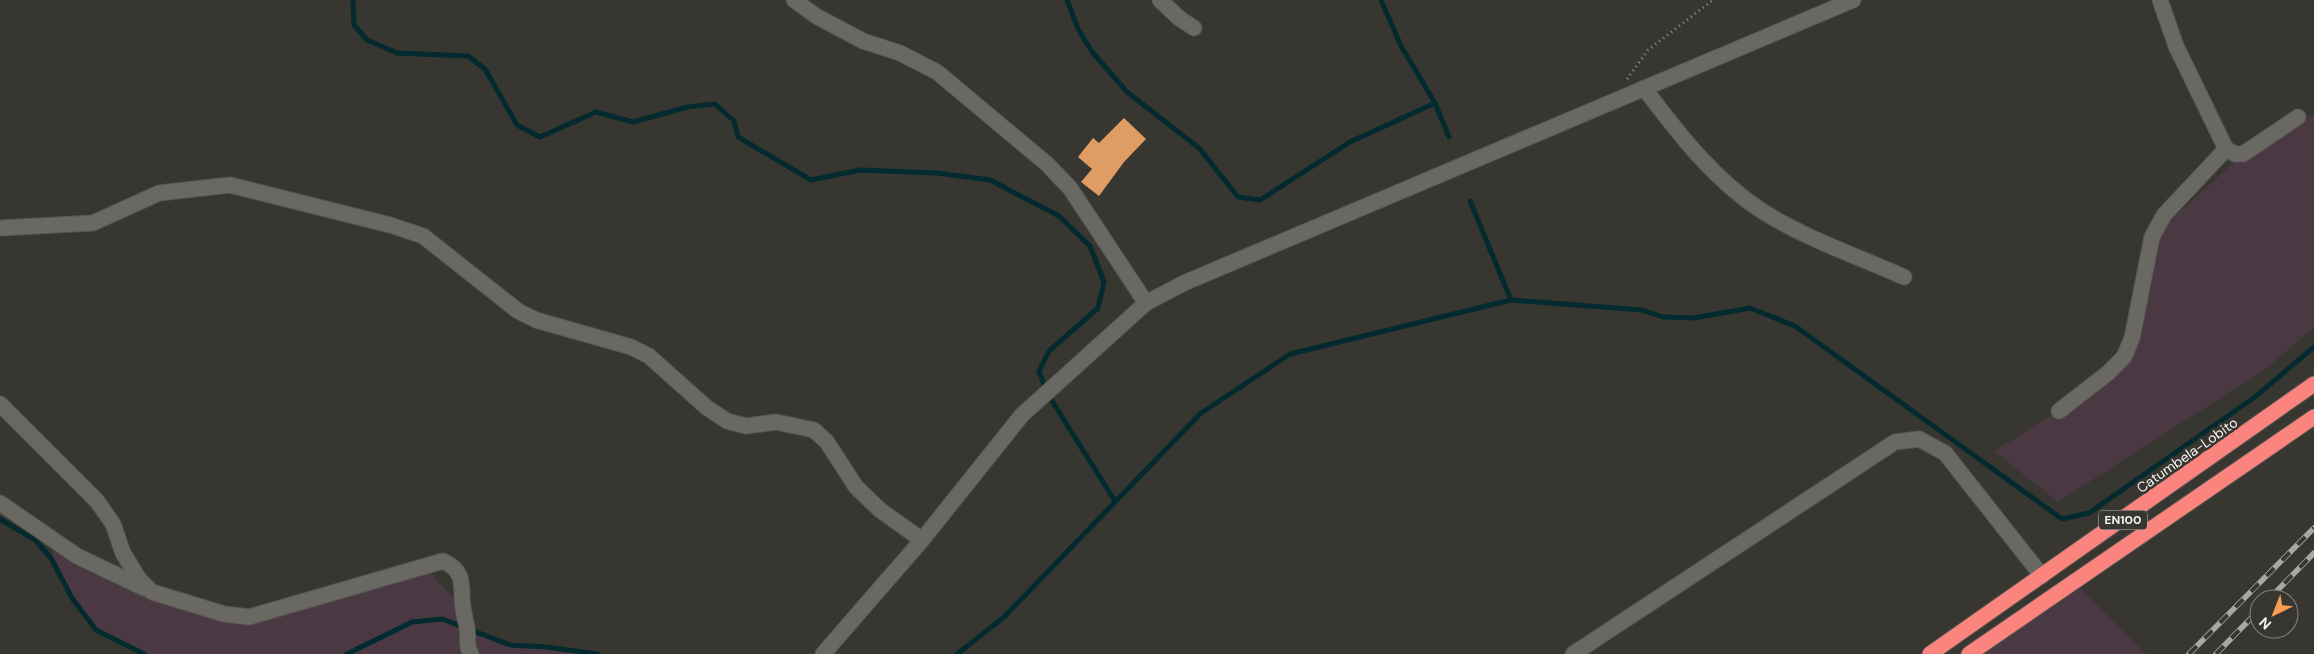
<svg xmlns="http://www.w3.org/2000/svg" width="2314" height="654" viewBox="0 0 2314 654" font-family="'DM Sans',sans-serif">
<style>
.commercial{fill:#4a3842}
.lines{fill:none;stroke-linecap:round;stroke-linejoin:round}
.stream{stroke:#022a2f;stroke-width:5}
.building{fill:#df9d64}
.minor-casing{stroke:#575651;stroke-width:17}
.highway-casing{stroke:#575651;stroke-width:17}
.path{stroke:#93918d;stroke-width:3;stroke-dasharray:1 4;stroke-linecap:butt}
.minor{stroke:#6a6862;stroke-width:15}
.highway{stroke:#fb847f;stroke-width:15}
.rail-casing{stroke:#a8a7a3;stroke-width:5.5}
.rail{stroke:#383631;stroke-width:4;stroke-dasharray:11;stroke-linecap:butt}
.labels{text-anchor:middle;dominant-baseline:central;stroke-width:5;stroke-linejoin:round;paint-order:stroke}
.shield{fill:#383631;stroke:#bcbbb7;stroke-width:1}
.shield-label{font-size:12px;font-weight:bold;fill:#f5f4f1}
.street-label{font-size:14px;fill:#f5f4f1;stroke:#383631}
</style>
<rect width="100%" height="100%" fill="#383631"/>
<g class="commercial">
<path d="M2314,116v211l-47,41 -209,134 -64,-51 65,-40 65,-54 28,-120 91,-83 55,-37z"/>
<path d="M54,542l98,50 97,25 176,-50 38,41 5,21 42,16 36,2 52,7h-454l-48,-24 -24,-32 -21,-40z"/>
<path d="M2074,582l72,72h-177z"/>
</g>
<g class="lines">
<g class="stream">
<path d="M353,0l1,25 13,15 30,13 71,3 17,13 32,56 23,12 56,-25 37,10 55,-15 27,-3 19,17 4,16 73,43 49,-10 77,3 53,7 69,36 31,30 14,36 -6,26 -49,43 -10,20 8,22 68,108"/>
<path d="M1067,0l11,29 15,24 34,39 72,56 39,49 22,3 90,-58 85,-39"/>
<path d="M1381,0l20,46 34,57 14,34"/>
<path d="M1470,201l41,99"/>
<path d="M0,519l35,21 16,18 21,40 24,32 48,24"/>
<path d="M347,654l65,-32 30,-3 68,26 36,2 52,7"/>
<path d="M957,654l46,-36 198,-205 89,-59 221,-54 131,10 21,7 31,1 56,-10 45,18 267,193 27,-6 166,-116 59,-50"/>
</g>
</g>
<path class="building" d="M1124,118l22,21 -22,23 -25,34 -18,-14 11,-13 -14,-12 15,-19 6,5z"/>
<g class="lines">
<g class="minor-casing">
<g id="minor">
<path d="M794,0l22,16 47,25 37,12 37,19 110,92 23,24 76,115"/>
<path d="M1160,0l19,18 15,10"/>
<path d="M2160,0l16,46 50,103 9,5h8l55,-37"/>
<path d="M1644,88c34,45 70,92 118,123 44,28 95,45 142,66"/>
<path d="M0,228l93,-5 66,-30 71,-8 160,40 33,11 95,75 18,9 95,27 18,9 57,51 21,14 19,5 30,-4 38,8 13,12 29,45 24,23 42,30"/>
<path d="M0,404l97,97 16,23 10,29 16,26 13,13 72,22 25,3 194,-56c24,11 17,25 20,47 1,7 3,13 4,20 2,11 -2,16 4,26"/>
<path d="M2059,411l49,-38 16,-16 8,-19 20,-101 12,-22 62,-66"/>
<path d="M0,503l77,53 67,32"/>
<path d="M823,654l99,-114 100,-125 124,-112 38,-20 669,-283"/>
<path d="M1573,654l322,-212 24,-3 26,14 97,123"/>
</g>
</g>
<g class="highway-casing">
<g id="highway">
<path d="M1930,654l384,-270"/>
<path d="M1969,654l345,-237"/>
</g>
</g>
<path class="path" d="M1627,79l21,-29 65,-50"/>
<use href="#minor" class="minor"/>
<use href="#highway" class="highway"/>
<g class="rail-casing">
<g id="rail">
<path d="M2269,599l45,-46"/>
<path d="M2189,654l125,-126"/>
<path d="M2216,654l43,-44"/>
</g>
</g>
<use href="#rail" class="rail"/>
</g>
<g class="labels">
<rect class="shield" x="2099" y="510.5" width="48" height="19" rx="4"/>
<g class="shield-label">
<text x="2123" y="520">EN100</text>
</g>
<g class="street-label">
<text transform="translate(2187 455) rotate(-35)">Catumbela-Lobito</text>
</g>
</g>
<g transform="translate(2274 614) rotate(223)"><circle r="24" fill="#383631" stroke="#84827e"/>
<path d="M0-4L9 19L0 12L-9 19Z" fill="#fb9e50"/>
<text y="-8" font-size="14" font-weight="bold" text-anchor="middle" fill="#f5f4f1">N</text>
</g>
</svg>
